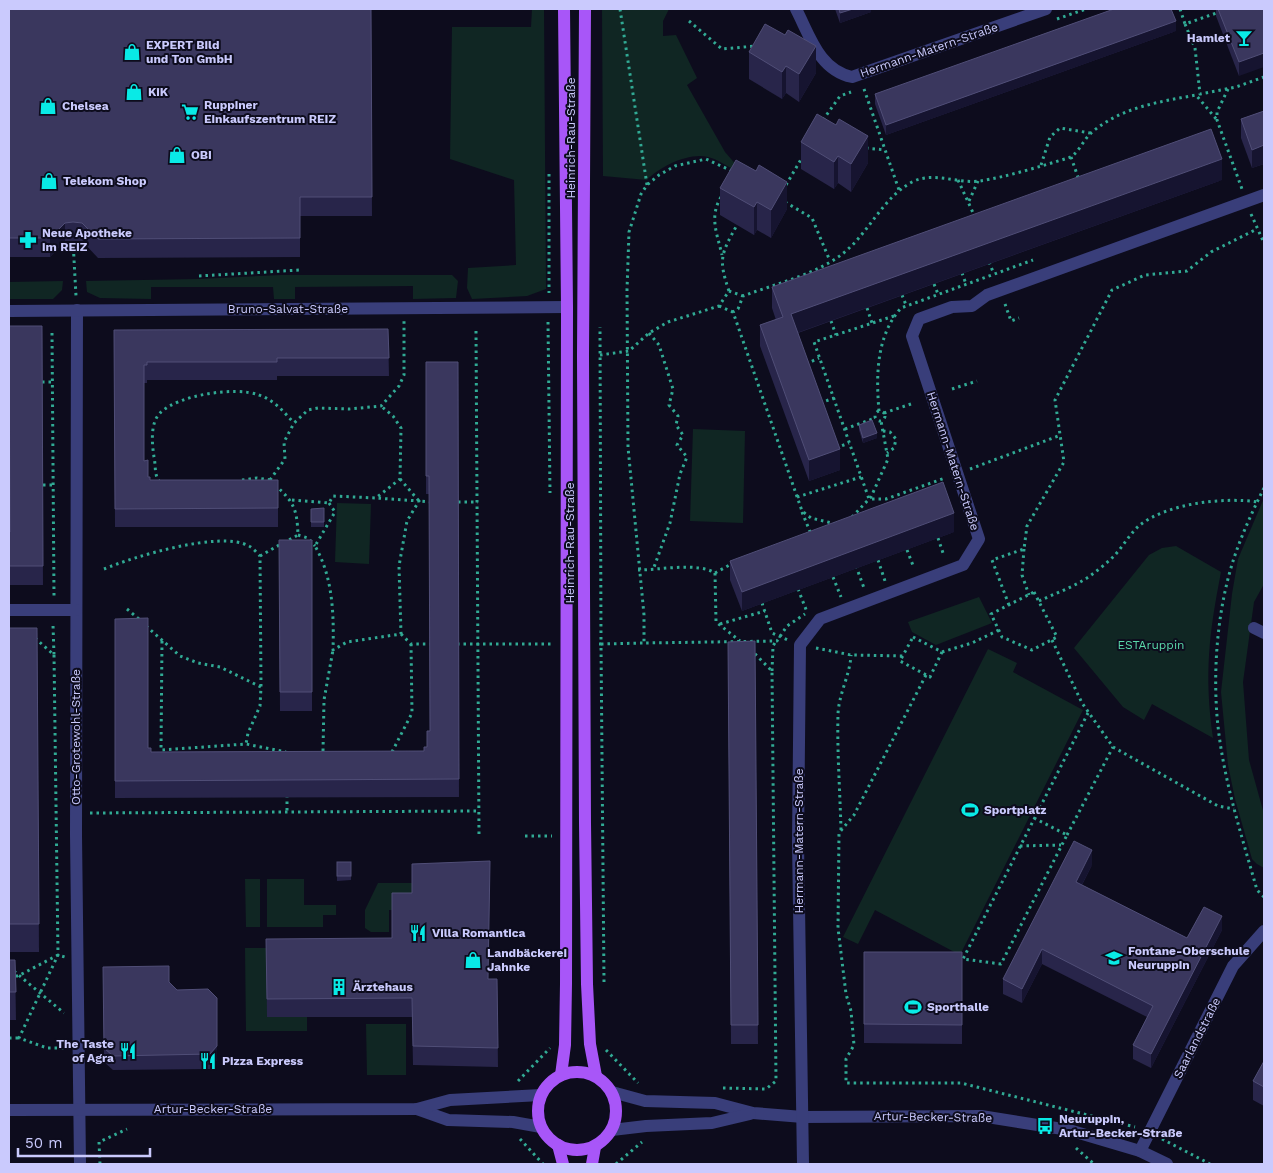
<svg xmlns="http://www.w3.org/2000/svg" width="1273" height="1173" viewBox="0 0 1273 1173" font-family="'Work Sans',sans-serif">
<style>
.green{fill:#102623}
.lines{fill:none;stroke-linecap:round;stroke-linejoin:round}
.path{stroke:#31aa94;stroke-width:3;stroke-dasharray:2.5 4;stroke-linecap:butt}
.minor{stroke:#393e7a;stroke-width:12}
.major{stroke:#a856f8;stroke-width:12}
.wall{fill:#28254a}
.shaded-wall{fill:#161430}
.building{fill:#3a375e;stroke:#504e77}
.labels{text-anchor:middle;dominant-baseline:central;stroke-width:4;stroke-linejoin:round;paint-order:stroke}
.poi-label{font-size:12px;font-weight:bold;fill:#cacafd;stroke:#0d0c1d;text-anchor:start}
.street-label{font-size:12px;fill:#cacafd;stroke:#0d0c1d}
.park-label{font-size:12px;fill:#5ad9aa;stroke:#0d0c1d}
</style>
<rect width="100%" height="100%" fill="#0d0c1d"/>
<g class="green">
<path d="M532,9h12l2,280 -19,7 -55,3 -5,-11 1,-20 48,-3 -2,-85 -64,-21 2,-132h79z"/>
<path d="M602,9h67l-6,12v15l13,-1 21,43 -10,7 38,67 13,15 -2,4c-9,-5 -19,-12 -28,-14 -19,-5 -49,10 -61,23l-44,-4z"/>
<path d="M281,275h171l6,6 -2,17 -43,1v-13l-118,1v12h-21l-1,-12h-122v12l-51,-1 -13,-6 -1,-11 113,-2z"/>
<path d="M63,281l-1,9 -9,9h-44v-17z"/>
<path d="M693,429l52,2 -2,92 -53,-2z"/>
<path d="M1264,498v86l-10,18 -11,80 6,78 15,54v54l-7,-4 -5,-5 -17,-60 -7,-34 -7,-73 11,-98 6,-35z"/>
<path d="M337,503l34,1 -2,60 -34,-2z"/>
<path d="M1176,546l45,26c-12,62 -17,102 -8,166l-61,-34 -8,16 -21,-13 -49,-59 75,-93 13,-7z"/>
<path d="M979,597l13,26 -56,22 -24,-13 -4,-10z"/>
<path d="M988,649l29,14 -4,9 70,38 -123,245 -85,-45 -17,34 -15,-7z"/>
<path d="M245,879h15v48h-14z"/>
<path d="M267,879h37v26h32v10h-13v12h-56z"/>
<path d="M378,883h34v28l-23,-1v22h-18l-6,-4v-18z"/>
<path d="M245,948h90l-28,69v14h-61z"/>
<path d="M366,1024h40v51h-39z"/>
</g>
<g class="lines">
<g class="path">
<path d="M620,9l27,176"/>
<path d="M1180,9l5,15 43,-15"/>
<path d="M1057,19l29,-10"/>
<path d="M689,21l33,28 34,-3"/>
<path d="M1185,24l10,24 5,46 36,-7 28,-10"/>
<path d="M864,89l35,101"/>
<path d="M1228,89l-11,23v8l25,69"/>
<path d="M823,120l17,-24 11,-4"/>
<path d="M866,148l19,2"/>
<path d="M1071,157l8,23"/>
<path d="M1041,165l9,-28 10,-9 30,5"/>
<path d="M732,171l-26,-12 -31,7 -16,9 -12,10 -6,9 -12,38 -2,58 1,157 16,168v28l133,-2 10,-15 18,-12"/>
<path d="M549,174v119"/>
<path d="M958,180l17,37"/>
<path d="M786,185l17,-29"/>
<path d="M721,197c-12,20 -4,36 1,58"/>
<path d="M969,201l9,-20"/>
<path d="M785,202l27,16 18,43"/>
<path d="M1251,214l13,29"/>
<path d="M73,241l3,55"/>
<path d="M989,262l5,12"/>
<path d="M962,273l4,11"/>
<path d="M199,276l101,-6"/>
<path d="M934,284l4,10"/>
<path d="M729,291c-11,-32 -8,-37 8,-66"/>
<path d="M902,295l4,10"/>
<path d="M1005,304l6,17 8,-3"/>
<path d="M719,306l14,6"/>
<path d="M867,308l5,15"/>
<path d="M894,316l-80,26 55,157h17l59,-21"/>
<path d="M831,321l5,14"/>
<path d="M548,322l2,171"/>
<path d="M476,331l3,505"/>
<path d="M52,333l2,263"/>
<path d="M649,333l10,12 14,44 -4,16 9,11 -2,9 7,10 -6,10 10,12 -7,17 -10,49 -17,47"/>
<path d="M600,355l29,-4 20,-18 19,-11 51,-16 10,-15 14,5"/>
<path d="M806,364l13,-6"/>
<path d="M9,382h1"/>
<path d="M42,382h11"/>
<path d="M952,389l25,-8"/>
<path d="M820,403l14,-5"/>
<circle cx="880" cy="416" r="5"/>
<path d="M879,411c-3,-35 -3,-75 22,-103l132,-48"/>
<path d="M884,413l27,-9"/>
<path d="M845,429l30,-11"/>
<path d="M883,431l7,1 6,7 -2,9 -7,5"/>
<path d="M836,448l13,-5"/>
<path d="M970,469l91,-34"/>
<path d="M400,479l19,22 13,1"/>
<path d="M242,480l15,-2 14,2"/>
<path d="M270,480l15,-21 -1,-17 10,-19 14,-13 10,-2 31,1 32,-3 18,-20 5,-11v-54"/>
<path d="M160,482c-6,-6 -4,-16 -6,-25 -2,-13 -4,-34 6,-44 18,-18 75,-27 99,-18 15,5 25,17 35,28"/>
<path d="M9,485h1"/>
<path d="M43,485h10"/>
<path d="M275,485c19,17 22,24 23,50l-11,6"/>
<path d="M1264,488c-11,22 -22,46 -30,70 -16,49 -21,107 -17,158 5,60 24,117 40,174l7,7"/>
<path d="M797,497l64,-20"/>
<path d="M292,500l37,3 4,-7 43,2 24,-19 1,-51 -8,-12 -12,-10"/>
<path d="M458,502h20"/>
<path d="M329,503l6,9 -20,34c18,31 19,69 18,104l14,-8 54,-8 -2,-68 8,-45 12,-20 -43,-3"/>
<path d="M802,512l9,22"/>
<path d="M852,517l19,-20 17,-38 -7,-38"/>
<path d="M836,524l-25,-6 -9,-7 -69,-199 5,-3 5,-13c32,-12 71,-21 98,-41 28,-21 40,-56 71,-73 22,-11 45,2 68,-1 26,-4 62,-15 88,-23 10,-3 15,-18 23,-25 30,-26 68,-31 105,-38l21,25"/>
<path d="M298,535l10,3 7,8"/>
<path d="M938,538l6,18"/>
<path d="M1024,549l-2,26 7,20"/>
<path d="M907,550l7,18"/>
<path d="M260,556l21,-12"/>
<path d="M878,560l7,21"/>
<path d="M856,566l8,22"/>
<path d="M104,569c29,-12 116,-39 145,-23 4,2 8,7 11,10l1,131"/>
<path d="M638,570c21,0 60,-8 77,3l18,-10"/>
<path d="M715,573l1,49 24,19"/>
<path d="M833,577l8,20"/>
<path d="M798,589l9,23"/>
<path d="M1034,592l23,45 -25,13 -30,-13 -11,-23z"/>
<path d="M1039,601c17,-8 35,-14 51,-25 8,-6 17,-13 23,-19 10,-10 17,-24 27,-32 28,-22 84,-28 118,-23"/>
<path d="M762,603l10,30 16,7"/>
<path d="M1009,605l-17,-45 32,-11 3,-23 37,-64 -9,-62 57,-110 33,-15 42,-4 24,-19 46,-23"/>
<path d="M127,609l13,11"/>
<path d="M720,624l45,-13"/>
<path d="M146,626l34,30 18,7 22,4 41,20 -1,19 -12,27 -2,11"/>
<path d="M401,634l10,10h22"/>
<path d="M913,637l29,15 -12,25 -30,-16z"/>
<path d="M35,638l19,17 -1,-30"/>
<path d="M1052,640l30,63 31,44 105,59 16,3"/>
<path d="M162,641l-1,109 85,-6 40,8"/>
<path d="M457,644h96"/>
<path d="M599,644h2l-1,-317"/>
<path d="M816,648l35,7 52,1"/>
<path d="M942,652l30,-9 27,-13"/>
<path d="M54,655l4,300 -39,83 28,10h18"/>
<path d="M772,671l1,-25 3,-5"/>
<path d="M926,675l-72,140 -15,18 -1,95 8,66 5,17 3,34 -8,14v24h115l174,44"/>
<path d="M323,751l1,-51 9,-50"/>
<path d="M392,752l20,-39 -1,-69"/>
<path d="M287,795v17"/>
<path d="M90,813l389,-2"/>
<path d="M1034,818l33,17 -66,129 -38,-5 125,-246"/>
<path d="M841,830c-1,-39 -4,-78 -3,-116 1,-21 12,-39 13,-59"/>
<path d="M1067,835l46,-88"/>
<path d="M525,836h27"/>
<path d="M1020,846l41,-1"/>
<path d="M9,967l55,46"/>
<path d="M9,976h9l40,-21 7,2"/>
<path d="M604,982l-3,-338 43,-1"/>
<path d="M9,1038h10"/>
<path d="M606,1050l32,33"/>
<path d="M518,1081l32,-33"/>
<path d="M723,1088l43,1 10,-8 -4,-410 -18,-18"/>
<path d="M520,1139l23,25"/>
<path d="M1162,1139l48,25"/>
<path d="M1076,1148l18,16"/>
<path d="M100,1164l-1,-22 28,-13"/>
<path d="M616,1164l26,-22"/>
</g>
<g class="minor">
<path d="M796,9c14,27 23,61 56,68l194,-68"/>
<path d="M77,310l-1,525 4,329"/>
<path d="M9,311l558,-4"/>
<path d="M9,610h67"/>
<path d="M1254,628l10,5"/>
<path d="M612,1092l33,9 70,2 38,10 50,4 178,-1 88,14 71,21 27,13"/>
<path d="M417,1109l31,11 65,2 28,5"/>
<path d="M9,1110l408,-1 33,-9 91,-5"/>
<path d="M612,1130l34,-4 66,-3 38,-9"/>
<path d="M1140,1151l93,-185 31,-35"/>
<path d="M803,1164l-5,-322 2,-197 20,-26 143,-54 16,-26 -67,-203 7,-17 33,-12 20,-1 15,-11 277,-100"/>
</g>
<g class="major">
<path d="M585,9l-2,347 2,467 2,161 3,60 6,32"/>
<circle cx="577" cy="1111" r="39"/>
<path d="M561,1075l4,-30 1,-61 1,-677 -3,-298"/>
<path d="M558,1145l5,19"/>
<path d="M592,1164l3,-17"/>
</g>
</g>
<g class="wall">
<path d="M9,9h362l1,207h-72v41l-202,1 -16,-17h-17l-15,16h-41z"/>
<path d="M835,9h36v3l-31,11z"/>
<path d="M1216,9h48l-25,67 -23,-60z"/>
<path d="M1176,31l-290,104 -11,-31v-10z"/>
<path d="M749,52l67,21 -17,29 -13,-9 -4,6 -33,-20z"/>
<path d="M1264,111v53l-12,4 -11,-30v-19z"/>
<path d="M801,142l67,21 -17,29 -13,-9 -4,6 -33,-20z"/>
<path d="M1222,180l-424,153 42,137 -31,11 -49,-135v-21l16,-5 -4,-12v-21z"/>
<path d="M720,188l67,21 -16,29 -14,-8 -3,5 -34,-20z"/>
<path d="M9,326h33l1,259h-34v-53h1z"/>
<path d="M388,329l1,47h-112v4h-130v3h-3v78l4,16 2,3h128v47h-163l-1,-197z"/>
<path d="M426,362h32l1,435 -344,1v-179l33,129 3,4 273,-1 3,-4 3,-16 -1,-237h-3z"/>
<path d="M859,425l18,13 -14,5 -4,-13z"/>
<path d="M324,508v19h-13v-18z"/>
<path d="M954,532l-212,79 -12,-31v-19z"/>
<path d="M279,540h33v171h-32z"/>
<path d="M9,628h28l2,324h-30z"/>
<path d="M755,641l3,403h-27l-3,-402z"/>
<path d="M337,862h14v18l-14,1z"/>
<path d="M1092,865l-10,20 105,53 35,-8 -71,138 -18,-9v-14l14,-28 -105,-53 -20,39 -19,-9v-15z"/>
<path d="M266,939l222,40h9l1,88 -85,-2 -1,-48h-145z"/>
<path d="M864,952h98v92l-98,-1z"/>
<path d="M9,960h6l1,60h-7z"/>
<path d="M103,967l66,15 8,8 40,8v62l-7,9 -97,1 -9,-8z"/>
<path d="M1264,1061v45l-11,-6v-19z"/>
</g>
<g class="shaded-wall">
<path d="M853,9h18v3l-31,11v-10z"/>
<path d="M1176,21v10l-290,104v-10z"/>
<path d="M816,46v27l-17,29v-28z"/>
<path d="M1264,53v14l-25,9v-14z"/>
<path d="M786,66v27l-4,6v-27z"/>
<path d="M868,136v27l-17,29v-28z"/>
<path d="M1264,145v19l-12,4v-18z"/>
<path d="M838,156v27l-4,6v-27z"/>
<path d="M1222,159v21l-431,155v-21z"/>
<path d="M787,182v27l-16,29v-28z"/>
<path d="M757,202v28l-3,5v-28z"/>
<path d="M65,223v18l-15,16v-19z"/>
<path d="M877,433v5l-14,5v-5z"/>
<path d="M840,449v21l-31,11v-21z"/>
<path d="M954,513v19l-212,79v-19z"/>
<path d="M1092,850v15l-16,31v-14z"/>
<path d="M1222,916v14l-71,138v-14z"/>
<path d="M1042,949v15l-20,39v-14z"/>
<path d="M217,1046v14l-7,9v-15z"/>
</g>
<g class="building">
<path d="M9,9h362l1,188h-72v41l-202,1 -16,-16 -9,-1 -8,1 -15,15h-41z"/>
<path d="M839,9h14l-13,4z"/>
<path d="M1114,9h57l5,12 -290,104 -11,-31z"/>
<path d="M1218,9h46v44l-25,9z"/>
<path d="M765,24l20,11 3,-5 28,16 -17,28 -13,-8 -4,6 -33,-20z"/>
<path d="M1264,111v34l-12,5 -11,-31z"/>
<path d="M817,114l19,11 3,-6 29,17 -17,28 -13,-8 -4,6 -33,-20z"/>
<path d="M1211,129l11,30 -431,155 49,135 -31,11 -49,-135 23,-8 -11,-30z"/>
<path d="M736,160l20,11 3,-6 28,17 -16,28 -14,-8 -3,5 -34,-19z"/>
<path d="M9,326h33l1,240h-34v-34h1z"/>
<path d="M388,329l1,29h-112v4h-130v3h-3v96l4,-1v17h2v3h128v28l-163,1 -1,-179z"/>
<path d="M426,362h32l1,417 -344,2v-162l33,-1v130h3v4l273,-1v-4h3v-16h3l-1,-255h-3z"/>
<path d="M872,420l5,13 -14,5 -4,-13z"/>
<path d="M943,482l11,31 -212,79 -12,-31z"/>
<path d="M324,508v14h-13v-13z"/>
<path d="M279,540h33v152h-32z"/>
<path d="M9,628h28l2,296h-30z"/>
<path d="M755,641l3,384h-27l-3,-383z"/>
<path d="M1074,841l18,9 -16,32 111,56 17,-31 18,9 -71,138 -18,-9 20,-39 -111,-57 -20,40 -19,-10z"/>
<path d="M490,861l-2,118h9l1,69 -85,-2 -1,-48 -145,1 -1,-60 126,-1v-45h20v-29z"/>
<rect x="337" y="862" width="14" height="14"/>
<path d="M864,952h98v73l-98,-1z"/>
<path d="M9,960h6l1,32h-7z"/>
<path d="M169,966v16l8,8 31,-1 9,9v48l-7,8 -97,2 -9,-8 -1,-81z"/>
<path d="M1264,1061v26l-11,-6z"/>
</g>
<defs>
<g id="bar-bare" transform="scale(1.35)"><path d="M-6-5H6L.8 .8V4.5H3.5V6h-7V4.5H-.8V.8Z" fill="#09eae6" stroke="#0d0c1d" stroke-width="2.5" paint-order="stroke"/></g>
<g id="shop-bare" transform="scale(1.35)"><path d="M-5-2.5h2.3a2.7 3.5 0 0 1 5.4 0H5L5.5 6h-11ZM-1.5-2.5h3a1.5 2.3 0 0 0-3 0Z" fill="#09eae6" stroke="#0d0c1d" stroke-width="2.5" paint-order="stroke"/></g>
<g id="supermarket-bare" transform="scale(1.35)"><path d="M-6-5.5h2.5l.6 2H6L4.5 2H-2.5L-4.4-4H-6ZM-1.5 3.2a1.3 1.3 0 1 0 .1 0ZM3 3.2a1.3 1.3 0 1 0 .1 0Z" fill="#09eae6" stroke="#0d0c1d" stroke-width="2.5" paint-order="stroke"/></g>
<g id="pharmacy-bare" transform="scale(1.35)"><path d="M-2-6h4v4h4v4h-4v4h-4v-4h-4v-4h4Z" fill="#09eae6" stroke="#0d0c1d" stroke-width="2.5" paint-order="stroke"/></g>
<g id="stadium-bare" transform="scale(1.35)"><path d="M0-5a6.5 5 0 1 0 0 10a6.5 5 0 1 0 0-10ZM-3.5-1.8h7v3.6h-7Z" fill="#09eae6" stroke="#0d0c1d" stroke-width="2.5" paint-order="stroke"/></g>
<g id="restaurant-bare" transform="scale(1.35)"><path d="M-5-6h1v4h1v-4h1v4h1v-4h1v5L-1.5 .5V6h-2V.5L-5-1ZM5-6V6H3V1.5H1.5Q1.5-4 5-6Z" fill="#09eae6" stroke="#0d0c1d" stroke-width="2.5" paint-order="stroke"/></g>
<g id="school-bare" transform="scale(1.35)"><path d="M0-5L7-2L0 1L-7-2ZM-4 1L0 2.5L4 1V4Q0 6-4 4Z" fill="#09eae6" stroke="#0d0c1d" stroke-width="2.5" paint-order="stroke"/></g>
<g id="building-bare" transform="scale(1.35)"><path d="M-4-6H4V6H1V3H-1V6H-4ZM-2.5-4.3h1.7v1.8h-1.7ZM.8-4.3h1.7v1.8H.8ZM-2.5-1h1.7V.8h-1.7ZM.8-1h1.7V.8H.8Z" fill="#09eae6" stroke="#0d0c1d" stroke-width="2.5" paint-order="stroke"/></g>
<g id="bus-bare" transform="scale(1.35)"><path d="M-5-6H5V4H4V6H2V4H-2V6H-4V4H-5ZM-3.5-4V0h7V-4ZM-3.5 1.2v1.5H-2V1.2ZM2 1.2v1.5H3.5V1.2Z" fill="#09eae6" stroke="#0d0c1d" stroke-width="2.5" paint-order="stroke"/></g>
</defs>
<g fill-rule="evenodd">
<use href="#bar-bare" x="1244" y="38"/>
<use href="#shop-bare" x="132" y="52"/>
<use href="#shop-bare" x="134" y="92"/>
<use href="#shop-bare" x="48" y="106"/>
<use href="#supermarket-bare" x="190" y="112"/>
<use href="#shop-bare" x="177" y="155"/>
<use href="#shop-bare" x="49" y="181"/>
<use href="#pharmacy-bare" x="28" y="240"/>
<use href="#stadium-bare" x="970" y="810"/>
<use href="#restaurant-bare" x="418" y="933"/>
<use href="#school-bare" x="1114" y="958"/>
<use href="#shop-bare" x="473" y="960"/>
<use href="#building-bare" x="339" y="987"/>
<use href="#stadium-bare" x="913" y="1007"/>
<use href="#restaurant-bare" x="128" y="1051"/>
<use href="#restaurant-bare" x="208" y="1061"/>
<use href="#bus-bare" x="1045" y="1126"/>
</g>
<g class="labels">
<g class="poi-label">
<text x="1230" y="38" text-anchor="end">Hamlet</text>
<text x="146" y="45">EXPERT Bild<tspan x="146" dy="14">und Ton GmbH</tspan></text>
<text x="148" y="92">KiK</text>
<text x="204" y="105">Ruppiner<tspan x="204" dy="14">Einkaufszentrum REIZ</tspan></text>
<text x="62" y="106">Chelsea</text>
<text x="191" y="155">OBI</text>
<text x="63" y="181">Telekom Shop</text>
<text x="42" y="233">Neue Apotheke<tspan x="42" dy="14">im REIZ</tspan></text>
<text x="984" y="810">Sportplatz</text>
<text x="432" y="933">Villa Romantica</text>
<text x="1128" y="951">Fontane-Oberschule<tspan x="1128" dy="14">Neuruppin</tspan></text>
<text x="487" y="953">Landbäckerei<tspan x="487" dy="14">Jahnke</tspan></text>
<text x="353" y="987">Ärztehaus</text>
<text x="927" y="1007">Sporthalle</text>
<text x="114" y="1044" text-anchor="end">The Taste<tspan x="114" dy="14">of Agra</tspan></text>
<text x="222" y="1061">Pizza Express</text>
<text x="1059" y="1119">Neuruppin,<tspan x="1059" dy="14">Artur-Becker-Straße</tspan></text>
</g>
<g class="street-label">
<text transform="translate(929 50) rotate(-19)">Hermann-Matern-Straße</text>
<text transform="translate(571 138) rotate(-90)">Heinrich-Rau-Straße</text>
<text x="288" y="309">Bruno-Salvat-Straße</text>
<text transform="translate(953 461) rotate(72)">Hermann-Matern-Straße</text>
<text transform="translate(570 543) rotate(-90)">Heinrich-Rau-Straße</text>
<text transform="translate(76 737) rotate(-90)">Otto-Grotewohl-Straße</text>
<text transform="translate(799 841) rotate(-90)">Hermann-Matern-Straße</text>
<text transform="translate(1197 1038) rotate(-63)">Saarlandstraße</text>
<text x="213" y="1109">Artur-Becker-Straße</text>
<text transform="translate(933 1117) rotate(1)">Artur-Becker-Straße</text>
</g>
<g class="park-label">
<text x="1151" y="645">ESTAruppin</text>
</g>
</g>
<rect width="1273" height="1173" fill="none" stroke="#cacafd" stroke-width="20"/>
<path d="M18 1148v8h132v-8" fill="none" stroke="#cacafd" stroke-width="2.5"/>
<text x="25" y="1148" font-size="15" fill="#cacafd" stroke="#0d0c1d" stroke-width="4" paint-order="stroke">50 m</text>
</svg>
